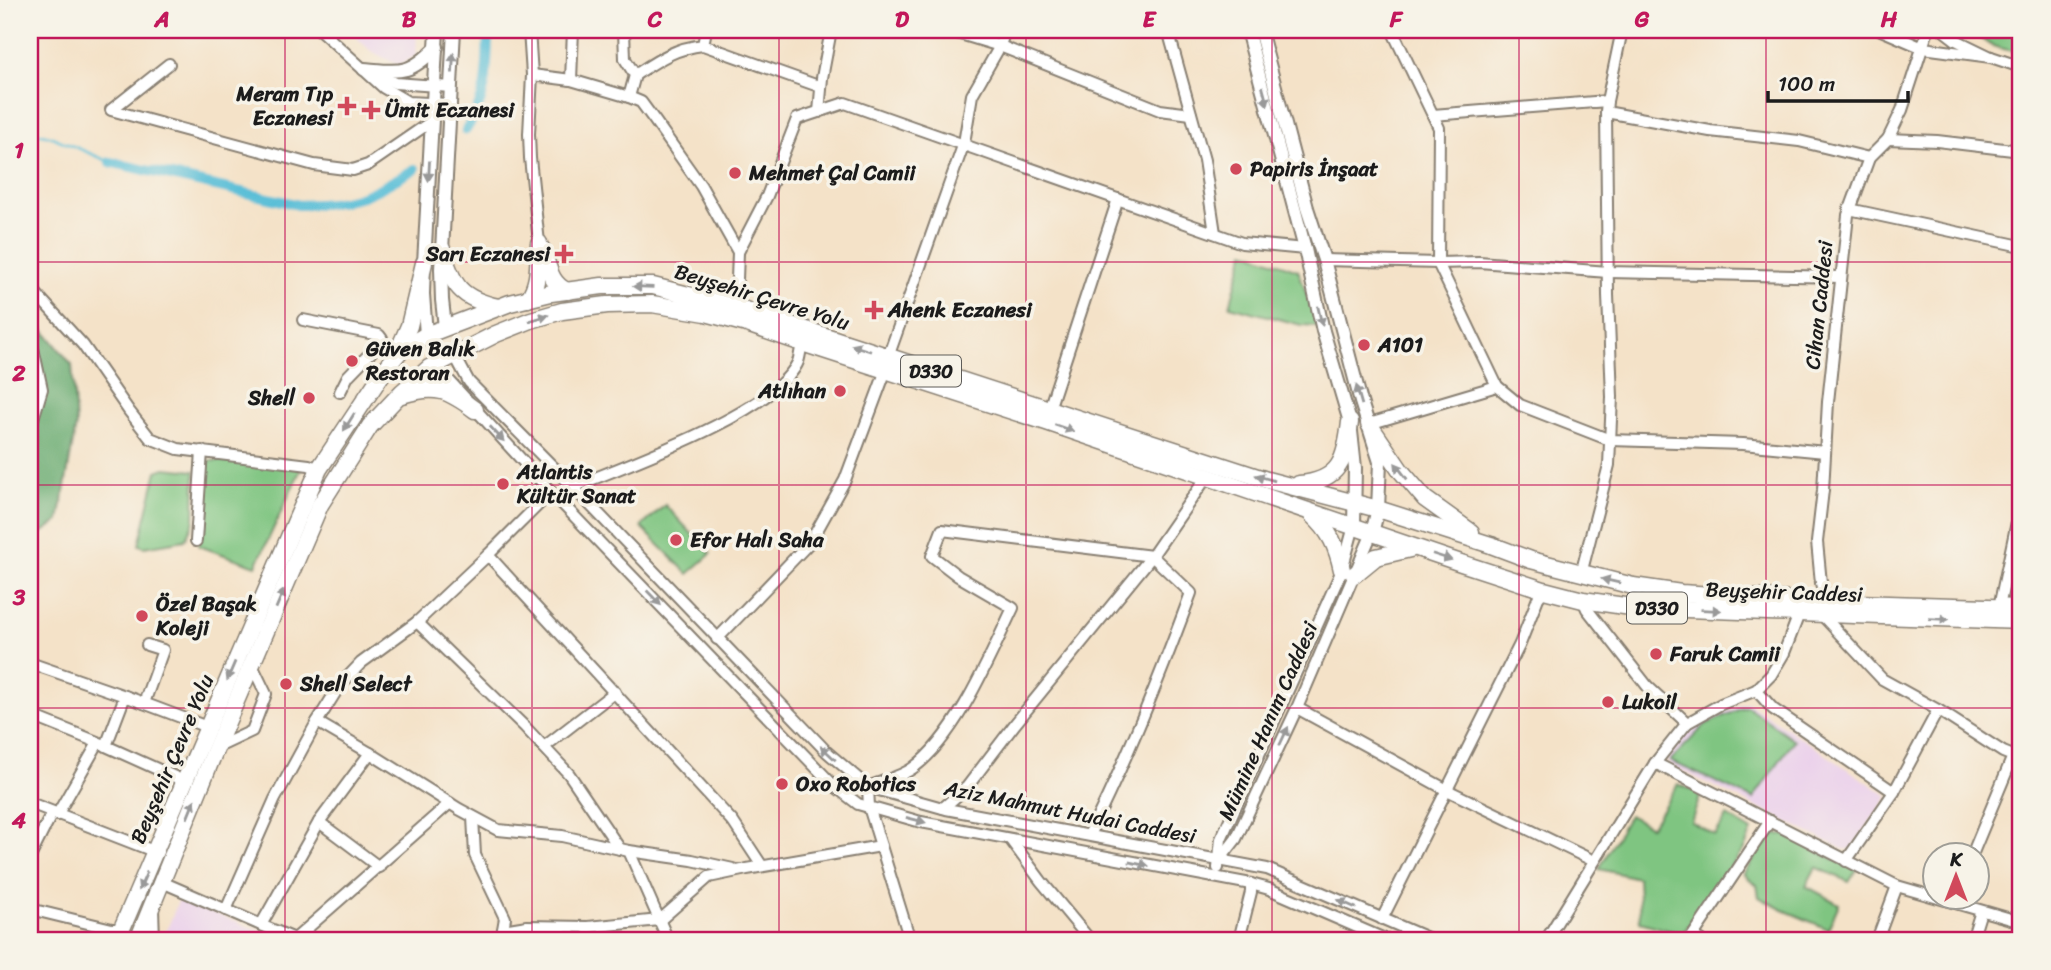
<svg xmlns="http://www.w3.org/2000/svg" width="2051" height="970" viewBox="0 0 2051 970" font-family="Sriracha,sans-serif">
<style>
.built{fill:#ebd1eb}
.green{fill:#7fc581;stroke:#4e704e;stroke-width:2}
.forest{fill:#67aa6f;stroke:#426346;stroke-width:2}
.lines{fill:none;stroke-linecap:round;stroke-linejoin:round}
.stream{stroke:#59bed7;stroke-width:2.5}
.canal{stroke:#59bed7;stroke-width:10}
.minor-casing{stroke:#887f72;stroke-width:14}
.major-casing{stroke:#887f72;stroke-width:16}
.highway-casing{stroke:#887f72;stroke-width:19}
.minor{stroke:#fff;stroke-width:10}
.major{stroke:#fff;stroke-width:12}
.highway{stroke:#fff;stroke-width:16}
.oneway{fill:#999}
.grid{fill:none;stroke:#c2185b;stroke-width:2;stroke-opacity:0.55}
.poi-dot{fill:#d1495b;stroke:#f7f3e8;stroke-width:2.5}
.labels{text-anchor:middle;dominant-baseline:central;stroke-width:7;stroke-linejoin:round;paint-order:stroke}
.shield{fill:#f7f3e8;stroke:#5e5c59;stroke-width:2}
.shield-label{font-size:19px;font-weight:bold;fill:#1c1c1c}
.poi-label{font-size:21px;font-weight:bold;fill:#1c1c1c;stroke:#f7f3e8;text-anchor:start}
.street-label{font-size:21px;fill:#1c1c1c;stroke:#f7f3e8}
.neatline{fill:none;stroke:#c2185b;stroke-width:2.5}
.grid-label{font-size:23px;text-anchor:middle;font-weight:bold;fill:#c2185b}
</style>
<rect width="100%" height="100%" fill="#f7f3e8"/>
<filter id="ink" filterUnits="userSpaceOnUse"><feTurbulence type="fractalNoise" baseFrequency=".0143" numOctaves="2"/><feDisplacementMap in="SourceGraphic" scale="14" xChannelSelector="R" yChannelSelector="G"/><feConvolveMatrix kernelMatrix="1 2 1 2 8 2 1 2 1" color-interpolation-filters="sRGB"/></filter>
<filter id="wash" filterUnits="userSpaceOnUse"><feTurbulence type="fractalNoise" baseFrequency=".00686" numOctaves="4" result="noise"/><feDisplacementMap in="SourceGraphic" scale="28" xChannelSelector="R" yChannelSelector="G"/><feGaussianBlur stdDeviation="1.57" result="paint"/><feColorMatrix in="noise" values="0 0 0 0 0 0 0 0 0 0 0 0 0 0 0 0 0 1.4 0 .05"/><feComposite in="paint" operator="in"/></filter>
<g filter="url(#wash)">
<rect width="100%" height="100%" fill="#f4e2c8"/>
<g class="built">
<path d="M348,30h69l-1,26 -18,9 -27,-14z"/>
<path d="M1747,702l141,94 -37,53h-8l-173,-84 -4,-5 19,-25 19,-14z"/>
<path d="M179,899l103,41h-119z"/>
</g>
<g class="green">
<path d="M1969,30h52v24l-31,-9z"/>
<path d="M1245,251l53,19 20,56 -17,-1 -71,-19z"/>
<path d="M245,460l56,9 -45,97 -57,-20 4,-40 2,-45z"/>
<path d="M165,468l30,3 -1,50 -9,19 -41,7 -5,-2 18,-74z"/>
<path d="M665,505l46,49 -23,20 -47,-47z"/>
<path d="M1747,706l47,34 -41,59 -83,-38 36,-37z"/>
<path d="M1678,784l23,10 -10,28 24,13 12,-19 25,15 -8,18 -62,85 -42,-12 -2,-44 -39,-9 30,-54 22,12z"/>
<path d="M1774,833l11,2 72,35 -8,12 -33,-15 -10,19 33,18 -11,25 -47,-20 -22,-12 -2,-12 -14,-11c10,-12 19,-32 31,-41z"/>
</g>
<path class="forest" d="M30,313l42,52 4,60 -17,96 -29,20z"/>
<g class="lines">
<path class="stream" d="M30,131l20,5 60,26"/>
<g class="canal">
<path d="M466,130c23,-35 21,-60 22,-100"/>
<path d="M110,162l189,43c24,-1 49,-2 71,-12 16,-7 30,-16 45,-24"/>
</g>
</g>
</g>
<g filter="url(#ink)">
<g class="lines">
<g class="minor-casing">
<g id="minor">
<path d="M320,30l64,58 24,14 42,2"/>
<path d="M529,30l3,45 -3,59 1,24 9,85"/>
<path d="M624,30l1,29 10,16"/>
<path d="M947,30l53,16 5,-16"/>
<path d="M1168,30l36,130 11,73"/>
<path d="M1392,30l47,98 -1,135 59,123 23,19 90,35 133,4 82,8"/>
<path d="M1881,30l42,18 68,9 -35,-17 -13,-10"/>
<path d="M703,45l118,42"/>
<path d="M1991,57l30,10"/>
<path d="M169,64l-58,46 203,55 39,5 15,-5 64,-44"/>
<path d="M373,73l22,10 56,4"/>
<path d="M532,75l39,5 58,17 6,-22c23,-15 40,-27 68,-30l3,-15"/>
<path d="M571,80l2,-50"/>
<path d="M629,97l12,5 14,19 46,65 37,66 -2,55"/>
<path d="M819,112l3,-34 9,-48"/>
<path d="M1606,112l104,19 89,10 70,17"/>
<path d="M1433,115l174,-14"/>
<path d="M1888,139l49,2 84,10"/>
<path d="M1849,209l172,37"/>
<path d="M738,252l29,-56 30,-77 48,-16 397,140 63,6"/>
<path d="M1324,260l114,3 41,-1 129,10 233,5"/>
<path d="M30,287l53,58 46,66 21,27 28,11 131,16 10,4"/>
<path d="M303,320l76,15 3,4 -2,4 -32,33 -8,16"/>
<path d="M30,334l12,55 -12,40"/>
<path d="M454,354l15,28 104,105 254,265 41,35 78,22 321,60 165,71"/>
<path d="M888,357l76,-214 8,-48 28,-49 160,64 31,4"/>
<path d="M436,364l9,12 106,116 281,292 26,20 63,18 330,62 18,5 118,51"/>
<path d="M1049,409l69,-210"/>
<path d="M1369,424l128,-38"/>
<path d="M573,487c53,-22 198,-73 224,-123 3,-5 3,-14 5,-21"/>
<path d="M196,541l6,-90"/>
<path d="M488,555l63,-63"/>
<path d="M1581,574l28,-109 3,-68 -4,-102 -2,-183 1,-11 15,-71"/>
<path d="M1583,600l4,9 61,78 39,36"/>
<path d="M1822,602l1,-11 -2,-8 -4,-41 6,-52 5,-88 20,-187 21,-57 19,-19 14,-29 26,-80"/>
<path d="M1999,607l22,-104"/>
<path d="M1822,615l60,64 56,31 -44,82"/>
<path d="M717,639l94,-98 34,-61 41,-110"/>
<path d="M30,663l95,33 -19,50 80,36"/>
<path d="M1756,690l17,19 121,83 -48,69"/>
<path d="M125,696l82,31"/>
<path d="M144,703l19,-53 -16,-5"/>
<path d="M1297,708l150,82 147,71"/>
<path d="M1938,710l65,42 10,4 -41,99"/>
<path d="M30,715l72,29"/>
<path d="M544,747l71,-55"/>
<path d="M216,748l36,-17 14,-37 -14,-29"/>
<path d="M370,753l-53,-31 23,-37 21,-22 56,-41"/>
<path d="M1655,763l242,123 124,36"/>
<path d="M30,803l126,49"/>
<path d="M943,808l24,-21 48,-63 137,-168 54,-78"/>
<path d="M57,815l41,-72"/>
<path d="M473,817l2,38 30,63 -4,22"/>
<path d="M319,822l60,45"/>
<path d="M1010,839l31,42 49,59"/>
<path d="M620,849l-51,-75 -44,-47 -108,-105 71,-67 245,267 29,44"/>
<path d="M629,851l63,9 41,9"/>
<path d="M30,857l22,-44"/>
<path d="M1219,861l17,-22 61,-131 75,-175"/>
<path d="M1218,868l3,-29 121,-269 12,-44"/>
<path d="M162,882l99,43 58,-103 51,-69 89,56 39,21 64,6 67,15 39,89"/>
<path d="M153,908l1,32"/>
<path d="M30,909l82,20h10"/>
<path d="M226,910l49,-111 42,-77"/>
<path d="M1382,919l138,-275 18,-46 6,-8"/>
<path d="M261,925l34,14 155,-136"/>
<path d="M503,930l24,-4 61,1"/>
<path d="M589,940l-1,-13 72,-7 49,-43 38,-8 134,-23"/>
<path d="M910,940l-41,-133 -1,-20c14,-6 33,-10 45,-19 44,-32 77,-112 100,-160l-55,-32 -26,-20 10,-26 210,26 39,37c-30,82 -63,164 -102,242"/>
<path d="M1239,940l12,-48v-8"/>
<path d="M1546,940l109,-177 32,-40 34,-19 35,-14 15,-15 13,-22 15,-39"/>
<path d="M1701,940l-9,-3 78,-116"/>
<path d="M1877,940l20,-54"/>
<path d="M1972,940l9,-29"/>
</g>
</g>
<g class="major-casing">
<g id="major">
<path d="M1247,30l58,219 18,82 27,91 5,46 -1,58"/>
<path d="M1260,30l47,178 17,52 37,142 19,60 -2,47 -6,24"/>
<path d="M364,69c38,3 45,6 73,-22"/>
<path d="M445,327l-3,-27 -1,-31 13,-239"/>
<path d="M426,335l-3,-41 1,-31 13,-233"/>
</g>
</g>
<g class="highway-casing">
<g id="highway">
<path d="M442,249c10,36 18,50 57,58"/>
<path d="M542,249c7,17 7,34 25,42"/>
<path d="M528,299c12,-16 10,-36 11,-56"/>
<path d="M398,351l11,-25 15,-63"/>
<path d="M402,395c34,-11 46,-5 73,15"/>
<path d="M1369,424l32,47 24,28 46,33"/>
<path d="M1299,484c41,-3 47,-25 51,-62"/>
<path d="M1312,515c18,16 25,32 30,55"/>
<path d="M1354,575l22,-18 34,-8"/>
<path d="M117,940l181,-424 21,-47 67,-101 15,-18 25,-15 84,-32 41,-10 51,-7h51l83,21 531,173 111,29 113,36 40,15 102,26 48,7 141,9 199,6"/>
<path d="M138,940l78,-192 104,-243 50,-79 32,-34 27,-24 67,-34 35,-14 31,-9 45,-6 45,-1 54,9 41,11 55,19 244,79 415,141 83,27 39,10 48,7 390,14"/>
</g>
</g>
<use href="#minor" class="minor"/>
<use href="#major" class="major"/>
<use href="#highway" class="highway"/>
</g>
<defs><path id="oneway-solid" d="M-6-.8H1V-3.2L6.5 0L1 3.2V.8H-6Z" transform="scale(1.75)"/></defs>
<g class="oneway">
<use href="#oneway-solid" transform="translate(453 63) rotate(-87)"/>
<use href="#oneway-solid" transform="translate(1265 96) rotate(75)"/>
<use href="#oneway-solid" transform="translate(429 171) rotate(93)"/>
<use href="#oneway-solid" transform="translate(643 287) rotate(-178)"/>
<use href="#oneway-solid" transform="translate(1320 316) rotate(77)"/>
<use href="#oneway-solid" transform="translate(539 318) rotate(-17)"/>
<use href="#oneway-solid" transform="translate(861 348) rotate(-162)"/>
<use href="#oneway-solid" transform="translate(1359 395) rotate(-106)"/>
<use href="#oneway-solid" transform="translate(349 422) rotate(122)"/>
<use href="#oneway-solid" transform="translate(1064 428) rotate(19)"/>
<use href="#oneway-solid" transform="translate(497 434) rotate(47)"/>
<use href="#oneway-solid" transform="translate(1401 471) rotate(-127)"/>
<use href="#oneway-solid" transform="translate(1265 478) rotate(-164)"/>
<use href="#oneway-solid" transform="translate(1442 557) rotate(18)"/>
<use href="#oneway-solid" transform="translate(1611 581) rotate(-167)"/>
<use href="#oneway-solid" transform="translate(654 598) rotate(46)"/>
<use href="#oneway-solid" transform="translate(280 599) rotate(-67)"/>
<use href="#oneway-solid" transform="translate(1711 610) rotate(2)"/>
<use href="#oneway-solid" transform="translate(1939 619) rotate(2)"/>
<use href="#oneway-solid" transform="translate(231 671) rotate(113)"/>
<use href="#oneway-solid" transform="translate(1284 736) rotate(-65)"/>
<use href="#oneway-solid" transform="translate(828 753) rotate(-137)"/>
<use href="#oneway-solid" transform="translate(191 809) rotate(-68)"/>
<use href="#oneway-solid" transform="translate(916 820) rotate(15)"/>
<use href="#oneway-solid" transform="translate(1139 864) rotate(11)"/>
<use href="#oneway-solid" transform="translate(143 881) rotate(114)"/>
<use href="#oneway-solid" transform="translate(1347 904) rotate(-156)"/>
</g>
</g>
<path class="grid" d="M285,30v910M532,30v910M779,30v910M1026,30v910M1272,30v910M1519,30v910M1766,30v910M30,262h1991M30,485h1991M30,708h1991"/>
<g class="poi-dot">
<path d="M343.5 95.5h7v7h7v7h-7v7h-7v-7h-7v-7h7z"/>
<path d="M367.5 99.5h7v7h7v7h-7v7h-7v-7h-7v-7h7z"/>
<circle cx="1236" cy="169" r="7"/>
<circle cx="735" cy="173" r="7"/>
<path d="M560.5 243.5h7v7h7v7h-7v7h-7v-7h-7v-7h7z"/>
<path d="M870.5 299.5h7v7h7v7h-7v7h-7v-7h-7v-7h7z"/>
<circle cx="1364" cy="345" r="7"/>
<circle cx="352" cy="361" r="7"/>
<circle cx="840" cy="391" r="7"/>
<circle cx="309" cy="398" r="7"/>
<circle cx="503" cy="484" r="7"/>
<circle cx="676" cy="540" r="7"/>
<circle cx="142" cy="616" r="7"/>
<circle cx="1656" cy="654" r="7"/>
<circle cx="286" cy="684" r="7"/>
<circle cx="1608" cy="702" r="7"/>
<circle cx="782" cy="784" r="7"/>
</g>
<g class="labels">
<g class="shield">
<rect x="901" y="355.5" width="60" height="31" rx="5"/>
<rect x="1627" y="592.5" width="60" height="31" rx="5"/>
</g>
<g class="shield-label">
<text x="931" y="371">D330</text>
<text x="1657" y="608">D330</text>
</g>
<g class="poi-label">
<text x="333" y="94" text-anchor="end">Meram Tıp<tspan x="333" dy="24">Eczanesi</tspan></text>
<text x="385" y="110">Ümit Eczanesi</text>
<text x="1250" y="169">Papiris İnşaat</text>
<text x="749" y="173">Mehmet Çal Camii</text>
<text x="550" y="254" text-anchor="end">Sarı Eczanesi</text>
<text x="888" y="310">Ahenk Eczanesi</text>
<text x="1378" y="345">A101</text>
<text x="366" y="349">Güven Balık<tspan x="366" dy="24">Restoran</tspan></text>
<text x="826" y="391" text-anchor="end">Atlıhan</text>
<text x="295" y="398" text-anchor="end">Shell</text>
<text x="517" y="472">Atlantis<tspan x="517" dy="24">Kültür Sanat</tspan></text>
<text x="690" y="540">Efor Halı Saha</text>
<text x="156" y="604">Özel Başak<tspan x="156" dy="24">Koleji</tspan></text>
<text x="1670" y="654">Faruk Camii</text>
<text x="300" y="684">Shell Select</text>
<text x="1622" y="702">Lukoil</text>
<text x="796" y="784">Oxo Robotics</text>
</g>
<g class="street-label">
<text transform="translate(762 297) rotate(17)">Beyşehir Çevre Yolu</text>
<text transform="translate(1819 305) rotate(-84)">Cihan Caddesi</text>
<text transform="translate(1784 592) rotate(2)">Beyşehir Caddesi</text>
<text transform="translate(1268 721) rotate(-66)">Mümine Hanım Caddesi</text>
<text transform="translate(172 759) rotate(-67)">Beyşehir Çevre Yolu</text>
<text transform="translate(1070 812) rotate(11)">Aziz Mahmut Hudai Caddesi</text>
</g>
</g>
<rect width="2051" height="970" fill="none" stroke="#f7f3e8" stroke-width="77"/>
<g transform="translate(1956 876)"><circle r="33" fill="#f7f3e8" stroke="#9f9d96" stroke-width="2"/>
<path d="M0-5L12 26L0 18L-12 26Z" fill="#d1495b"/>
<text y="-10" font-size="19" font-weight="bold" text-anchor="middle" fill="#1c1c1c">K</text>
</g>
<path d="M1768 91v10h140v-10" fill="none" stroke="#1c1c1c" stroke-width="3.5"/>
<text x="1778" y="91" font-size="21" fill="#1c1c1c" stroke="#f7f3e8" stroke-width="5" paint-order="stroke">100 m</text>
<rect x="38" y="38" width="1974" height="894" class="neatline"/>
<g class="grid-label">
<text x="162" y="27">A</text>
<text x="409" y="27">B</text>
<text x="655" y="27">C</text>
<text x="902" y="27">D</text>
<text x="1149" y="27">E</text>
<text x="1396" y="27">F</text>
<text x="1642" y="27">G</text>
<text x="1889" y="27">H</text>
<text x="19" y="158">1</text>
<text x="19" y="381">2</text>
<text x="19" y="605">3</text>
<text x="19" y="828">4</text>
</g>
</svg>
